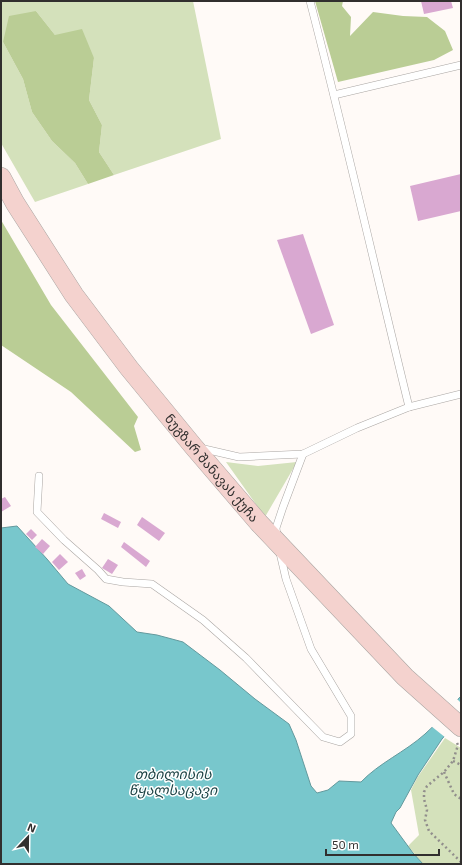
<svg xmlns="http://www.w3.org/2000/svg" width="462" height="865" viewBox="0 0 462 865" font-family="'Exo 2','Noto Sans Georgian',sans-serif">
<style>
.green{fill:#d4e1bb}
.forest{fill:#bacd95}
.water{fill:#78c7cc;stroke:#63999d}
.pier{fill:#fffaf7}
.building{fill:#d9a8d1}
.lines{fill:none;stroke-linecap:round;stroke-linejoin:round}
.lane-casing{stroke:#aaa6a3;stroke-width:8}
.secondary-casing{stroke:#aaa6a3;stroke-width:20}
.path{stroke:#918e8c;stroke-width:2.5;stroke-dasharray:2 3;stroke-linecap:butt}
.lane{stroke:#fff;stroke-width:7}
.secondary{stroke:#f4d2ce;stroke-width:19}
.labels{text-anchor:middle;dominant-baseline:central;stroke-width:3;stroke-linejoin:round;paint-order:stroke}
.street-label{font-size:13px;fill:#312f2e;stroke:#fff}
.water-label{font-size:14px;font-style:italic;fill:#1e4446;stroke:#fff}
</style>
<rect width="100%" height="100%" fill="#fffaf7"/>
<g class="green">
<path d="M1,1h192l28,138 -107,36 -15,-23 3,-27 -13,-25 5,-42 -39,-23 -19,-24 -33,31 20,37 9,33 20,29 23,22 13,21 -53,18 -34,-59z"/>
<path d="M226,462l32,4 39,-4 -32,55z"/>
<path d="M445,738l16,10v116h-38l-15,-18 11,-11 -8,-45 6,-12z"/>
</g>
<g class="forest">
<path d="M315,1h28l-1,5 9,11 -1,19 23,-24 30,4 24,1 18,14 8,19 -19,10 -96,22z"/>
<path d="M36,11l19,24 27,-6 12,29 -5,42 13,25 -3,27 15,23 -26,9 -13,-21 -23,-22 -20,-29 -9,-33 -20,-37 6,-26z"/>
<path d="M1,220l50,85 87,112 -4,9 7,24 -6,2 -64,-60 -70,-47z"/>
</g>
<path class="water" d="M17,526l30,33 21,25 41,22 28,26 20,3 26,7 37,28 35,29 34,25 7,16 15,46 6,7 11,-3 11,-9 22,1c18,-19 44,-30 64,-48 13,-11 24,-26 36,-38v21l-19,22 -24,36 -18,33 -4,4 -5,11 22,30 10,11h-422v-336z"/>
<path class="pier" d="M456,698l5,5v17l-15,18 -15,-12z"/>
<g class="building">
<path d="M421,1h30l2,7 -29,6z"/>
<path d="M461,174v37l-43,10 -8,-35z"/>
<path d="M303,234l31,91 -23,9 -34,-94z"/>
<path d="M5,497l6,9 -10,6v-13z"/>
<path d="M104,513l17,9 -3,6 -17,-9z"/>
<path d="M142,517l23,16 -6,8 -22,-16z"/>
<path d="M31,529l6,6 -5,5 -6,-6z"/>
<path d="M42,539l8,7 -7,8 -8,-7z"/>
<path d="M124,542l26,19 -4,6 -25,-20z"/>
<path d="M60,554l8,8 -9,8 -7,-8z"/>
<path d="M108,559l10,6 -6,9 -10,-6z"/>
<path d="M82,569l4,7 -6,4 -5,-7z"/>
</g>
<g class="lines">
<g class="lane-casing">
<g id="lane">
<path d="M310,1c35,135 66,271 99,406"/>
<path d="M334,95l127,-30"/>
<path d="M200,448l39,9 64,-3 54,-26 52,-21 52,-13"/>
<path d="M39,476l-2,36 27,28 34,30 8,9 17,3 29,2 51,36 43,38 77,79 17,5 11,-8v-18l-40,-67 -25,-70 -6,-26"/>
<path d="M277,537l-1,-9 7,-21 20,-53"/>
</g>
</g>
<g class="secondary-casing">
<g id="secondary">
<path id="s1" d="M1,177l14,26 59,92 55,73 64,78 66,77 146,154 56,50"/>
</g>
</g>
<g class="path">
<path d="M457,743l1,2 -5,16 -9,11 -17,14 -3,6v7l3,11 -2,10 4,11 32,31"/>
<path d="M453,761l8,4"/>
<path d="M444,772l10,22 7,5"/>
</g>
<use href="#lane" class="lane"/>
<use href="#secondary" class="secondary"/>
</g>
<g class="labels">
<g class="street-label">
<text stroke="none"><textPath href="#s1" startOffset="360">ნუგზარ შანავას ქუჩა</textPath></text>
</g>
<g class="water-label">
<text x="173" y="773">თბილისის<tspan x="173" dy="16">წყალსაცავი</tspan></text>
</g>
</g>
<rect width="462" height="865" fill="none" stroke="#312f2e" stroke-width="4"/>
<g transform="translate(28 837) rotate(22)" stroke="#ffffff" stroke-width="3" paint-order="stroke">
<path d="M0-3L7 15L0 10L-7 15Z" fill="#312f2e"/>
<text y="-6" font-size="11" font-weight="bold" text-anchor="middle" fill="#312f2e">N</text>
</g>
<path d="M326 849v6h113v-6" fill="none" stroke="#312f2e" stroke-width="2"/>
<text x="332" y="849" font-size="12" fill="#312f2e" stroke="#ffffff" stroke-width="3" paint-order="stroke">50 m</text>
</svg>
